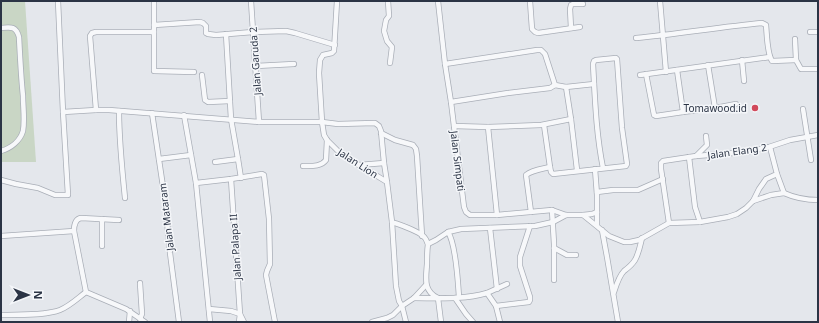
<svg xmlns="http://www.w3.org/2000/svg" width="819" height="323" viewBox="0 0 819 323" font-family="'Noto Sans',sans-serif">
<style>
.green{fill:#c9d6c5}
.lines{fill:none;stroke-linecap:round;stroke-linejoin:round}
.street-casing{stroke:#a9aeb7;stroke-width:6}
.street{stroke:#f7f8fa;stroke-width:4.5}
.poi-dot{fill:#d1495b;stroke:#f4f6f9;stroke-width:1.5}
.labels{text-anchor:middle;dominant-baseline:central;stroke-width:3;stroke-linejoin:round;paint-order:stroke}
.street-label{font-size:10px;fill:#2b3445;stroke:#f4f6f9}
.poi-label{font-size:10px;fill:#2b3445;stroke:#f4f6f9;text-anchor:end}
</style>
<rect width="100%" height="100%" fill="#e4e7ec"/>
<path class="green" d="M1,1h24l11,161h-35z"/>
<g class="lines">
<g class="street-casing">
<g id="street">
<path d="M154,1v70l40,1"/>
<path d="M251,1l8,121"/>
<path d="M337,1l-3,50 -2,2 -9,2 -3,5 -1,13 3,49 2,13 3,5 11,11 11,8 38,23 5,40c8,3 28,9 33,16 1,1 2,4 3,6 -1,7 -1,13 -1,20 -1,14 -4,27 11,34"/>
<path d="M388,1l1,15 -3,4 -2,11 3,10 5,6 -2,16"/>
<path d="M438,1l7,63 6,38 13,105 2,5 4,3h27l55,-5 14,5h17l26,21 15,6h6l9,-2 30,-17 31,-1 28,-5 9,-3 9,-6 7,-7 6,-12 7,-10 11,-5 -7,-27"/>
<path d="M530,1l2,28 3,3 3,1 42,-6"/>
<path d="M660,1l6,71"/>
<path d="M154,25l46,-3 3,1 3,3v7l2,1 8,1 37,-3 33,-1 9,2 40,12"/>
<path d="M1,28c10,-1 15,-2 18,9 1,20 2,40 4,59 0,11 2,24 0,35 -3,10 -12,17 -22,20"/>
<path d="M571,28l-1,-19 1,-4 2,-1h10"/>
<path d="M810,32h8"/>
<path d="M226,34l5,85 7,40 3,19"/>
<path d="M636,38c42,-4 84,-11 126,-15l4,2c1,10 1,28 6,36l24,-1 -1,-21"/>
<path d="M742,60l2,21"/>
<path d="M796,60l5,9h17"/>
<path d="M445,64l92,-14h4l4,4 10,31 11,2 5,32"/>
<path d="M256,66l38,-2"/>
<path d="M677,70l6,42"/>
<path d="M646,74l8,41 2,1 27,-4 32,-4 -7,-43"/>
<path d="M202,75l3,25 3,2 22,-1"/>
<path d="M640,75l130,-18"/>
<path d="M566,87l28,-3"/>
<path d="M451,102l57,-9 42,-5 5,-3"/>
<path d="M715,108l21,-4"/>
<path d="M803,109l8,51"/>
<path d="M96,110l-6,-74 2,-3 4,-1h58"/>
<path d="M119,111c0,29 3,58 6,87"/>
<path d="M63,112l33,-2h13l150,12h63l16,2 37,-1 4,3 2,5 3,32 -25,2"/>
<path d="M152,113l13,87 5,53 9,69"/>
<path d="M184,115l12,68 14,139"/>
<path d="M544,125l6,42 1,5 2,2 73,-8 1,-2 -5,-36 -5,-69 -1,-1 -20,2 -2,1 -1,3c2,35 3,69 10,104"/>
<path d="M454,126l34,1 53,-2 30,-6 6,51"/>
<path d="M488,127l9,88"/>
<path d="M381,133l14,7 18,5 3,4 1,7 5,80"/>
<path d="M696,156l11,-11 -1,-9"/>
<path d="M689,157l6,50 5,15"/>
<path d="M159,159l32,-4"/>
<path d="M215,162l23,-3"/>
<path d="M384,163l3,19"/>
<path d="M303,166c8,0 18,1 23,-6l1,-20"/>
<path d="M595,169l2,26v30"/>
<path d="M231,179l9,135 -1,8"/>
<path d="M1,180l15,4 22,4 17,7h13l-5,-83 -5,-111"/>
<path d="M196,183l35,-4 31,-5 2,1 5,44 1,45 -3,7 -1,4 9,47"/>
<path d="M597,192l16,-2h25l25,-11"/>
<path d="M784,193c11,5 22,7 34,7"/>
<path d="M753,201l18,-6 13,-2 -7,-19"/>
<path d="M552,210l2,34v36"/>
<path d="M531,212l-5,-37c6,-5 16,-6 24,-8"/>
<path d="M583,215l9,-1 5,-2"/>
<path d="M102,219v27"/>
<path d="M119,220l-38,-2c-6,1 -7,7 -7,13l12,61 40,17 19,13"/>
<path d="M392,222l4,64 3,15 3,5 4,16"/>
<path d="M669,223l-8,-54v-6l2,-2 33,-5 51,-4 22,-5 21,-7 28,-5"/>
<path d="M490,228l7,61"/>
<path d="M602,230l5,27 11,65"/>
<path d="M448,232c8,12 10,50 11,65"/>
<path d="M1,236l73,-5"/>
<path d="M428,244l8,-4 12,-8 13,-3 74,-3 18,-4 13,-7"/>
<path d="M554,248l13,7h9"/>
<path d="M614,292c2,-6 5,-16 10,-21 4,-3 8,-6 11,-11 4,-7 5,-14 7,-22"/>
<path d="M487,293l20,-9"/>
<path d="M414,298c24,0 49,2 73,-5l9,13 4,16"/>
<path d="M438,298l3,24"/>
<path d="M455,298l11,16 7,8"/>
<path d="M496,306l33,-4 1,-2v-3l-10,-31v-9l10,-31"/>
<path d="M209,309l22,2 9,3 4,8"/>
<path d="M1,315c18,-1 43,1 59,-5 10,-4 18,-12 26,-18"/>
<path d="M140,319l2,-5 -2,-31"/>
<path d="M129,322l1,-11"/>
<path d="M372,322l15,-4 6,-3 9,-9 12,-8 12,-13"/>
</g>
</g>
<use href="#street" class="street"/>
</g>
<circle class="poi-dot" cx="755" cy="108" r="4"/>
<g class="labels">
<g class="street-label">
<text transform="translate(255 61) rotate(-94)">Jalan Garuda 2</text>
<text transform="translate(737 151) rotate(-8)">Jalan Elang 2</text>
<text transform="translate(458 161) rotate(83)">Jalan Simpati</text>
<text transform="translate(358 163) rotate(33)">Jalan Lion</text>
<text transform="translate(166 217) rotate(-97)">Jalan Mataram</text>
<text transform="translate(235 247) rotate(-94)">Jalan Palapa II</text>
</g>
<g class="poi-label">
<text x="747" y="108">Tomawood.id</text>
</g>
</g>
<rect width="819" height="323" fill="none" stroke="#2b3445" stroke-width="4"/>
<g transform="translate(28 295) rotate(90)" stroke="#f4f6f9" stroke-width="3" paint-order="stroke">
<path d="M0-3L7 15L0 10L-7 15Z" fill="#2b3445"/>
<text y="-6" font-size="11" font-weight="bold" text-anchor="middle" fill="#2b3445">N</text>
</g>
</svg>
